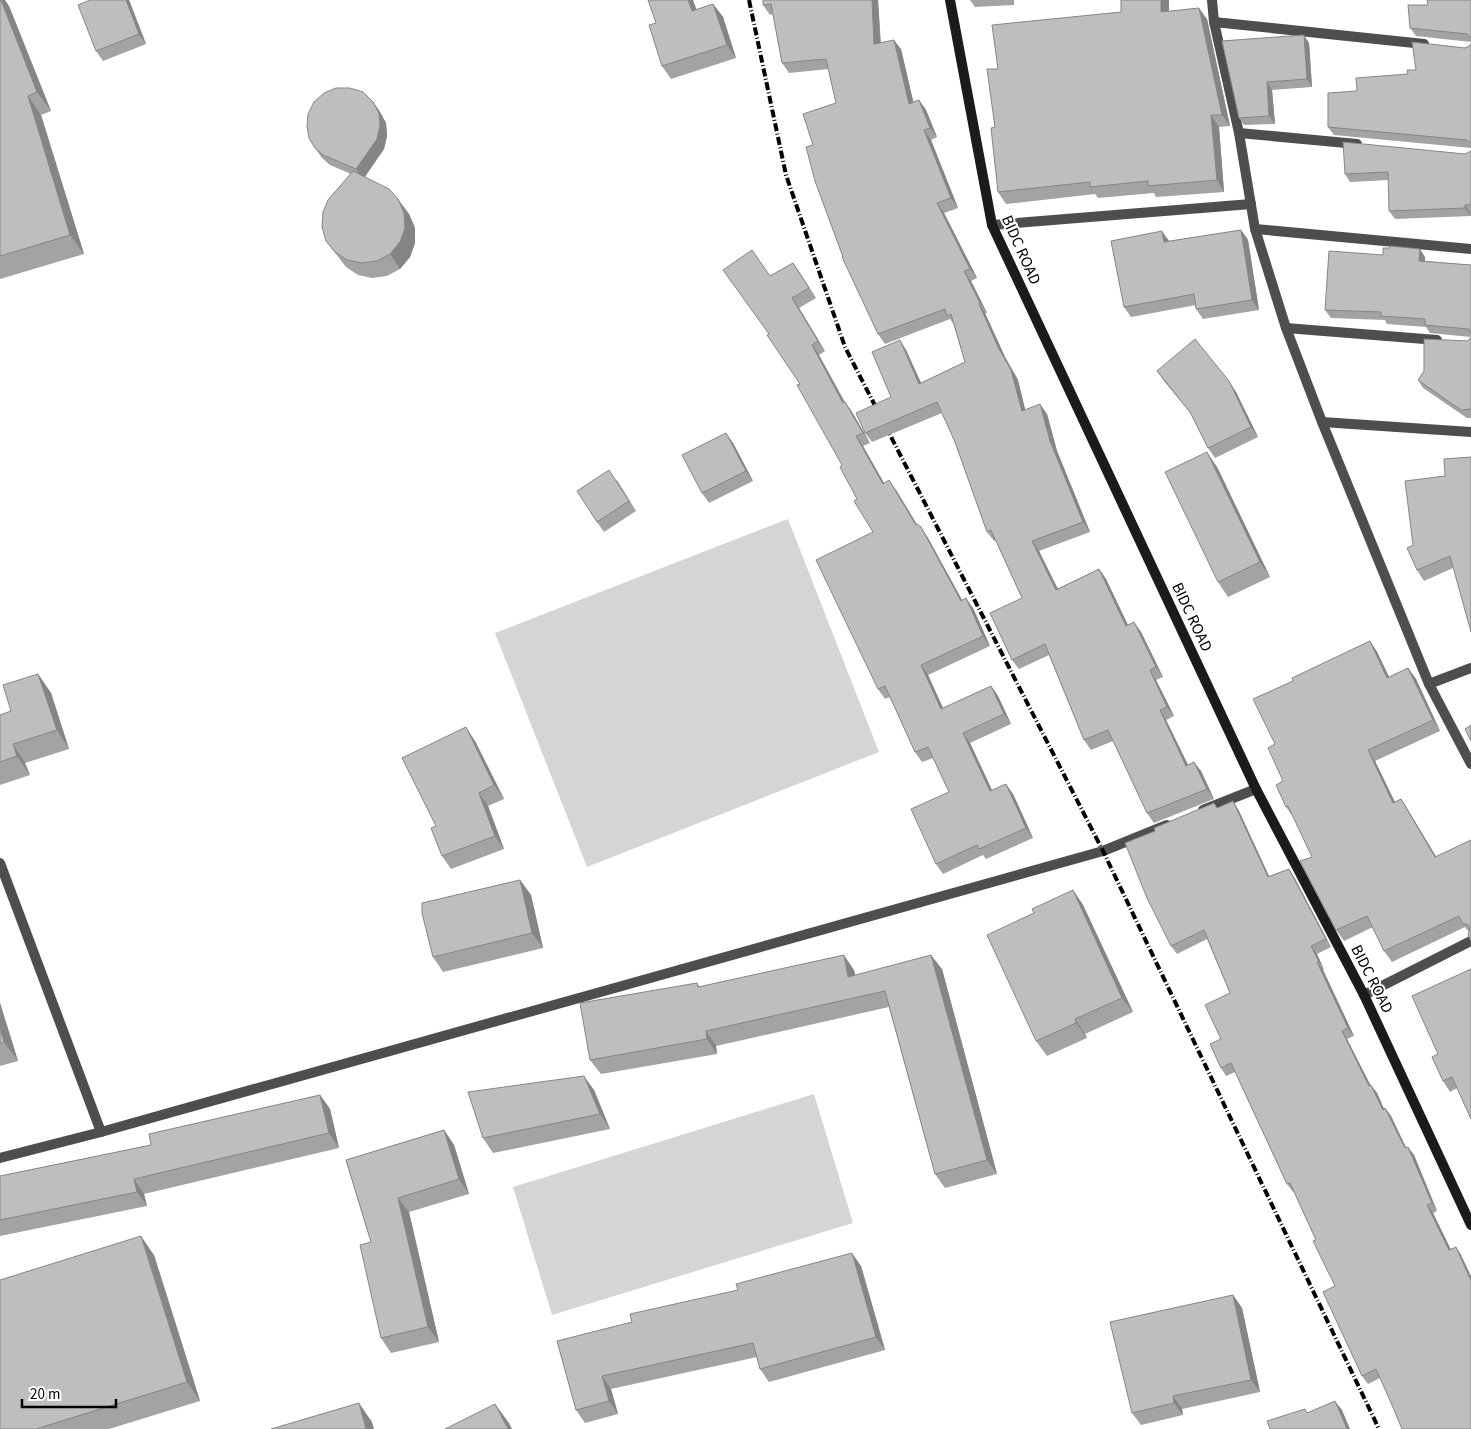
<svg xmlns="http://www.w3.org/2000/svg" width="1471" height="1429" viewBox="0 0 1471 1429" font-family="'Source Sans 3',sans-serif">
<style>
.park{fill:#d5d5d5}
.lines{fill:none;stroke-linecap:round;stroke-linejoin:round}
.minor{stroke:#4e4e4e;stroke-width:10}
.secondary{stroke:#1b1b1b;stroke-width:10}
.rail{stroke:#000;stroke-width:4;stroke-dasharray:8 2.5 1 2.5;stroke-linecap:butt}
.wall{fill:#a3a3a3}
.shaded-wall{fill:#858585}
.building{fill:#bebebe;stroke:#858585}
.labels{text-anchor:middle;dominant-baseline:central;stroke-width:4;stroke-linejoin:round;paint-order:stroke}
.street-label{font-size:16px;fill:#000;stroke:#fff}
</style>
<rect width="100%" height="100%" fill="#fff"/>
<g class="park">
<path d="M788,519l91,233 -292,115 -92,-234z"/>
<path d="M814,1094l39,129 -301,92 -39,-128z"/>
</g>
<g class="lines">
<g class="minor">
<path d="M1212,0l2,22 25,111 16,96 31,99 36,94 107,262 42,80"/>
<path d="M1214,22l210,22"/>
<path d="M1239,133l118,11"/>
<path d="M992,225l259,-21"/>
<path d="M1255,229l216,20"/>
<path d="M1286,328l151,12"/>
<path d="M1322,422l149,10"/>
<path d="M1429,684l42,-16"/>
<path d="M1203,810l53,-21"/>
<path d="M0,863l101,269"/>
<path d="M1364,995l107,-54"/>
<path d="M0,1158l101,-26 1002,-281 64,-26"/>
</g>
<path class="secondary" d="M950,0l42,225 264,564 108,206 107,230"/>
<path class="rail" d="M749,0l37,175 59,172 258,504 276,578"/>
</g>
<g class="wall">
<path d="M0,0l9,6 42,105 -10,4 43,139 -84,25z"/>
<path d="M129,0l17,44 -43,17 -7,-10z"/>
<path d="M763,0h115l3,43 20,6 12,53 6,-2 7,10 11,27 -6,3 27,68 -14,5 33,65 -6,3 16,32h-2l20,44 13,23 7,30 22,4 10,37 33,81 -51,19 18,38 42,-20 7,10 22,46 13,7 22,45 -7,3 18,36 -8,4 22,45 13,6 13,28 -60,24 -7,-10 -34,-72 -22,9 -7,-10 -35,-85 -30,14 -7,-9 10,-62 -26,-57h-2l-7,-9 -32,-90 -13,-29 -70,29 -7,-9 26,-36 15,-47 15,33 44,-21 -11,-37 -4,-6 -65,25 -7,-10 -35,-77 -30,-112 23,-42 -7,-34 -40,4 -7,-10 -9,-49 -3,1 -7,-10z"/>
<path d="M970,0h44v5l-39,2z"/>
<path d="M1121,0h48v11l38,8 23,107 -11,1 5,65 -68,5 -2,-4 -56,5 -3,-4 -89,10 -8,-12 -3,-65 3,-58 123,-57z"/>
<path d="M1471,0v42l-55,-6 -6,-8 18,-23z"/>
<path d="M713,4l10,13 13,41 -65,21 -9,-13 34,-56z"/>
<path d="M1222,41l87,2 3,44 -40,3 3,34 -31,1 -5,-7z"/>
<path d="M1471,45v103l-137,-13 -6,-8 29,-36 51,-17 8,-4z"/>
<path d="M373,102l7,10 6,11 1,13 -3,13 -19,28 44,37 6,14v15l-5,14 -10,12 -13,7 -15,2 -14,-3 -12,-8 -20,-26 25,-67 -21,-9 -8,-7 -7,-10z"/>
<path d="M1471,151v65l-76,3 -6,-8v-31l-39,2 -5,-8 120,-20z"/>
<path d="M1241,230l7,10 11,70 -56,9 -7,-10v-4l-65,12 -7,-10 45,-66z"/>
<path d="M1383,255l42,2v4l46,4v72l-41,-4 -4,-6 -39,-3 -2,-4 -54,-2 -6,-8z"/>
<path d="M793,263l23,35 -17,10 26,43 -6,4 26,47 7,10 18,31 -7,3 21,37 12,7 21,34 4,4 7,10 34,62 11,8 17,38 -62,29 15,33 48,-22 7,10 13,28 -41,19 22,47 21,4 20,44 -47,21 -3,-4 -40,19 -7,-10 13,-72 -16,-34 -11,4 -7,-10 -25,-55 -5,2 -7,-10 -5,-157 -31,-67 -42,-81 -31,-50 1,-58z"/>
<path d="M1471,337v81h-4l-44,-30 -5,-8 50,-39z"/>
<path d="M1157,371l79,21 22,45 -43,21 -7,-10 -16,-33 -28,-34z"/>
<path d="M733,443l20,38 -44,22 -7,-10z"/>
<path d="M1217,467l53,110 -42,20 -10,-15z"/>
<path d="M1445,476l8,92 -29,13 -7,-11 -4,-25z"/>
<path d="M617,480l19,31 -32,21 -7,-10z"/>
<path d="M1370,641l7,11 12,25 19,-9 8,11 24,52 -65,30 20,41 6,-3 7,11 28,47 35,-17v101l-2,-9 -4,-5 -73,35 -8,-11 -11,-24 -29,14 -8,-11 -24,-73 -18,-39 -8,-11 -3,-26 -8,-37 18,-63z"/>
<path d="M38,674l13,19 18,56 -44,14 5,12 -30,10v-70l11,-4z"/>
<path d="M475,741l29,58 -16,7 16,43 -53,20 -9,-13 -6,-30z"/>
<path d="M1218,808l20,1 31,67 20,-7 5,8 37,70 -14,7 7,16h-1l31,66 -7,3 23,46 7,8 7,16 1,-1 6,8 15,32 8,7 23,56 -4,2 18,37 5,-3 5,8 -72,143 -9,-20 -12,6 -6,-8 -27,-90 -19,-46 -22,-49 -1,1 -6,-8 -52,-112 -9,4 -5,-8v-29l9,-46 -23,-54 -30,15 -6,-8z"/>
<path d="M520,880l11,15 12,53 -100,24 -10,-15z"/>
<path d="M1073,890l10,15 50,107 -48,22 2,4 -40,18 -11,-15 -2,-128z"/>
<path d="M942,969l55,205 -52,14 -10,-14 -46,-167 -173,39 1,8 -116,20 -11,-14 107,-77 3,4 154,-17 1,5z"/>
<path d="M1471,969l-14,119 -7,4 -7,-11 -5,-27z"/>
<path d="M0,1003l18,58 -18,5z"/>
<path d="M594,1090l16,39 -117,24 -10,-15z"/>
<path d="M320,1095l10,14 9,39 -195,46 3,12 -147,30v-60l151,-31z"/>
<path d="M444,1130l10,15 15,49 -60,18 30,130 -48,11 -10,-15 -10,-96 -25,-82z"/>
<path d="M154,1255l46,146 -91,28h-109z"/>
<path d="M861,1266l24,84 -116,32 -9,-13 -3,-12 -146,32 7,25 -33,9 -9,-13 -19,-69z"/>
<path d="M1233,1295l9,13 18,84 -78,17 1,6 -42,10 -9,-12z"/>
</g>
<g class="shaded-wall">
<path d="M1,0h4l4,6 42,105 -14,-19z"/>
<path d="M126,0h3l17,44 -7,-10z"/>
<path d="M688,0h5l9,24 -10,-13z"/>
<path d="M872,0h6l3,54 -7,-10z"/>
<path d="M1161,0h8v23l-8,-11z"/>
<path d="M713,4l10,13 13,41 -9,-13z"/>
<path d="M1199,8l8,11 23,107 -8,-11z"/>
<path d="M1304,35l5,8 3,44 -5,-8z"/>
<path d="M894,40l7,9 15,64 -7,-9z"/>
<path d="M1267,82l5,8 3,34 -6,-8z"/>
<path d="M28,96l13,19 43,139 -14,-19z"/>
<path d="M919,100l7,10 11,27 -7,-9z"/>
<path d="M373,102l7,10 6,11 1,13 -3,13 -21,30 -7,-10z"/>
<path d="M1211,115l8,12 5,65 -7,-12z"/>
<path d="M924,130l7,10 27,68 -7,-10z"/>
<path d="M398,199l11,15 6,14v15l-5,14 -10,12 -10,-15z"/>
<path d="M937,203l7,10 33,65 -7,-9z"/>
<path d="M1465,205l5,8 1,3 -6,-8z"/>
<path d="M1241,230l7,10 11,70 -7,-10z"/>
<path d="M1162,231l7,10 -5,1z"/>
<path d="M1420,249l5,8v12l-6,-8z"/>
<path d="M793,263l7,10 16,25 -7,-10z"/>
<path d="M964,271l7,10 16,32 -7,-10z"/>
<path d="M792,298l7,10 26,43 -7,-10z"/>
<path d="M979,304l6,9 20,44 13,23 10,41 -6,-10z"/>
<path d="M900,340l6,10 20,44 -7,-10z"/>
<path d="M812,345l7,10 31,58 -7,-10z"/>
<path d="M1229,381l7,11 22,45 -7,-10z"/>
<path d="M845,402l7,10 18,31 -7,-10z"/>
<path d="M1040,404l7,10 10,37 33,81 -7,-10 -33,-81z"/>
<path d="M726,433l7,10 20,38 -7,-10z"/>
<path d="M856,436l7,10 27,48 -7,-10z"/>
<path d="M1207,452l10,15 53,110 -10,-15z"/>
<path d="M889,480l7,10 27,45 -7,-10z"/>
<path d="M921,527l7,11 40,73 -7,-10z"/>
<path d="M1032,541l7,10 24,48 -7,-9z"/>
<path d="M1099,569l7,10 27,57 -7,-10z"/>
<path d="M966,598l7,10 17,38 -7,-10z"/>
<path d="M1134,622l7,10 22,45 -7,-10z"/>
<path d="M1370,641l7,11 18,37 -8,-11z"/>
<path d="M921,665l7,10 20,44 -7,-10z"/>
<path d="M1408,668l8,11 24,52 -7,-11z"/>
<path d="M1150,670l6,10 18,36 -7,-9z"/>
<path d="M38,674l13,19 18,56 -12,-19z"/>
<path d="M991,686l7,10 13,28 -7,-10z"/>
<path d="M1160,710l6,10 27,55 -7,-9z"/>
<path d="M466,727l9,14 29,58 -10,-14z"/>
<path d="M963,733l7,10 27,58 -7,-10z"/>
<path d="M13,744l12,19 5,12 -13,-19z"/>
<path d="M1368,750l7,11 25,52 -7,-10z"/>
<path d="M1194,762l7,9 13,28 -7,-10z"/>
<path d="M1006,784l7,10 20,44 -7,-10z"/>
<path d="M479,793l9,13 16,43 -9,-13z"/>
<path d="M1401,799l7,11 35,58 -8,-11z"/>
<path d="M1233,801l5,8 35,76 -5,-8z"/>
<path d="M1289,869l5,8 37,70 -5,-8z"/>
<path d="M520,880l11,15 12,53 -11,-15z"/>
<path d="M1073,890l10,15 50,107 -11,-14z"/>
<path d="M1311,946l6,8 7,16 -5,-8z"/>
<path d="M844,955l10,15 5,22 -11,-15z"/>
<path d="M931,955l11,14 55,205 -10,-14z"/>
<path d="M1317,962l6,8 31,66 -6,-8z"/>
<path d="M0,1003l18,58 -14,-19 -4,-15z"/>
<path d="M1075,1019l10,15 2,4 -11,-15z"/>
<path d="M706,1031l10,15 1,8 -10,-15z"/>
<path d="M1342,1031l5,8 28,55 -6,-8z"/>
<path d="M584,1076l10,14 16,39 -10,-15z"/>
<path d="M1371,1085l6,8 11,25 -5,-8z"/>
<path d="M320,1095l10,14 9,39 -10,-15z"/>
<path d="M1385,1108l6,8 19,40 -5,-8z"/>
<path d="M444,1130l10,15 15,49 -10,-15z"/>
<path d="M1408,1147l6,8 23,56 -5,-8z"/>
<path d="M134,1179l10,15 3,12 -10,-14z"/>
<path d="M398,1198l11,14 30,130 -11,-15z"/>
<path d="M1427,1205l6,8 22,45 -6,-8z"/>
<path d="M141,1236l13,19 46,146 -13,-19z"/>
<path d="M1456,1247l5,8 10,21v5z"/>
<path d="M852,1253l9,13 24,84 -9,-13z"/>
<path d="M1233,1295l9,13 18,84 -9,-12z"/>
<path d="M602,1376l9,13 7,25 -9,-13z"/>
<path d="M1173,1396l9,13 1,6 -9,-12z"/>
<path d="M1335,1401l7,9 8,19h-3z"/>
<path d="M359,1403l13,19 2,7h-8z"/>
<path d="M495,1404l14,19 3,6h-4z"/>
</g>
<g class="building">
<path d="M0,0h1l36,92 -9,4 42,139 -70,21z"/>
<path d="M90,0h36l13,34 -43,17 -18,-46z"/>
<path d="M648,0h40l4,11 21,-7 14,41 -65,21 -13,-41 7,-2z"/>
<path d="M763,0h109l2,44 20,-4 15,64 10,-4 11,28 -6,2 27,68 -14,5 33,66 -6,2 16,32 -1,1 19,43 13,23 11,41 18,-7 10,37 33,81 -51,19 24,49 43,-21 27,57 8,-4 22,45 -6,3 17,37 -7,3 26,56 8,-4 13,27 -60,24 -39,-83 -24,10 -39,-96 -33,16 -22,-47 32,-15 -31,-68 -4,2 -32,-90 -18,-40 -72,31 -9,-20 35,-16 -19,-45 28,-12 19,44 46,-22 -14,-48 -4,2 -2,-7 -67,25 -36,-77h1l-28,-76 -9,-34 7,-2 -10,-31 33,-11 -10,-44 -44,4 -11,-59 -8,1z"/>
<path d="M1121,0h40v12l38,-4 23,107h-11l6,65 -69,6v-5l-58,6v-5l-92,10 -7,-64 4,-1 -8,-58h11l-6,-44 129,-13z"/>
<path d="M1427,0h44v38l-4,-4 -57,-6 -2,-23h20z"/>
<path d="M1304,35l3,44 -40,3 2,34 -30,2 -17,-77z"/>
<path d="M1412,42l53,6 6,-3v-2v100l-5,-3 -138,-13v-34l29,-2 -1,-13 52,-4 -1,-4h9z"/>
<path d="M336,88h14l13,4 10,10 6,11 1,13 -3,13 -21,30 -33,-14 -8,-7 -6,-10 -2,-12 1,-12 6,-12 10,-9z"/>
<path d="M1343,142l122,12 6,-3v54h-6v3l-76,3 -1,-39 -43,2z"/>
<path d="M353,171l36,18 9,10 6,14 1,15 -5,14 -10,12 -13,7 -15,2 -15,-3 -12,-8 -9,-11 -4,-14 1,-15 5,-12z"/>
<path d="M1241,230l11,70 -56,9 -2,-15 -70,13 -13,-66 51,-10 2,11z"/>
<path d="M1390,246l30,3 -1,12 52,4v69l-2,-5 -44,-4v-6l-44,-3v-4l-56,-2 4,-59 54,4v-7h7z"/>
<path d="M752,250l18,26 23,-13 16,25 -17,10 26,43 -6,4 31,58 2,-1 18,31 -7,3 27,48 6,-4 27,45 1,-1 4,3 40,74 5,-3 17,38 -62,29 20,44 50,-23 13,28 -41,19 27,58 16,-7 20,44 -47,21 -2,-4 -41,19 -25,-55 38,-17 -21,-45 -13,5 -30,-66 -7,3 -62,-129 57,-28 -19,-31 3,-2 -17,-32 2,-2 -45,-80 3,-1 -33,-49 2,-1 -46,-64z"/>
<path d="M1471,337v72l-10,1 -43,-30 6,-9v-32l44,2z"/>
<path d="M1195,339l34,42 22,46 -43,21 -18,-36 -33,-41z"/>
<path d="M726,433l20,38 -44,22 -20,-38z"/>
<path d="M1207,452l53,110 -42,20 -53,-110z"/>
<path d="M1471,457v175l-21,-76 -33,14 -10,-22 6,-3 -8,-64 40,-5 -1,-17z"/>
<path d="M609,470l20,31 -32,21 -20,-31z"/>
<path d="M1370,641l17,37 21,-10 25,52 -65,30 25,53 8,-4 34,58 36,-17v101l-3,-6 2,-7 -3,-4h-4l-4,-8 -75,35 -17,-35 -31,14 -36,-69 12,-4 -24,-51 -2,1 -10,-22 7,-4 -15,-33 7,-4 -22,-45 40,-18 -1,-3z"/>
<path d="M38,674l19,56 -44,14 4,12 -17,6v-47l11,-4 -8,-26z"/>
<path d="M1471,725v16l-6,-12z"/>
<path d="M466,727l28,58 -15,8 16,43 -53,20 -11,-28 5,-2 -34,-68z"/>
<path d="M1233,801l35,76 21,-8 37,70 -15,7 8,16h-2l31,66 -6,3 27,55 2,-1 12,25 2,-2 20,40 3,-1 24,56 -5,2 22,45 7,-3 15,34v148h-69l-13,-31 -13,-29 -14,7 -39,-84 12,-6 -22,-45 3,-1 -26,-57 -3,1 -56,-121 -10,5 -11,-24 11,-5 -16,-34 25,-12 -26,-63 -33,16 -24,-48 -22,-55 30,-12 -1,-3 60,-25 3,5z"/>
<path d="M520,880l12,53 -99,24 -11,-44v-10z"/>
<path d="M1073,890l49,108 -47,21 1,4 -40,18 -49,-106 47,-22 -2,-4z"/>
<path d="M844,955l4,22 83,-22 56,205 -52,14 -50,-183 -179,40 1,8 -117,21 -10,-57 117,-20 1,4z"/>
<path d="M1471,969v150l-19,-42 -9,4 -11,-24 6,-3 -26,-58z"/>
<path d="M0,1027l4,15 -4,1z"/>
<path d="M584,1076l16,38 -117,24 -15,-46z"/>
<path d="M320,1095l9,38 -195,46 3,13 -137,28v-44l151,-31 -2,-11z"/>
<path d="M444,1130l15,49 -61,19 30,129 -47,11 -21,-93 11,-3 -25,-82z"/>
<path d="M141,1236l46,146 -151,47h-36v-149z"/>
<path d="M852,1253l24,84 -116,32 -7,-26 -151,33 7,25 -33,9 -19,-69 75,-19 -2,-8 108,-24 -2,-6z"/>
<path d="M1233,1295l18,85 -78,16 1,7 -42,10 -22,-91z"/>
<path d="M1335,1401l12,28h-77l-3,-8 38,-12 2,4z"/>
<path d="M359,1403l7,26h-95z"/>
<path d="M495,1404l13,25h-63z"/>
</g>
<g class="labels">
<g class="street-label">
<text transform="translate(1021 250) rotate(66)">BIDC ROAD</text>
<text transform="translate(1192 617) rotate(65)">BIDC ROAD</text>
<text transform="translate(1372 979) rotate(63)">BIDC ROAD</text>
</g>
</g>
<path d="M22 1399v8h94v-8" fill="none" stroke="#000000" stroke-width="2.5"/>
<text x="30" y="1399" font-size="15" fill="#000000" stroke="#ffffff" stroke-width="4" paint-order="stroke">20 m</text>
</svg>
